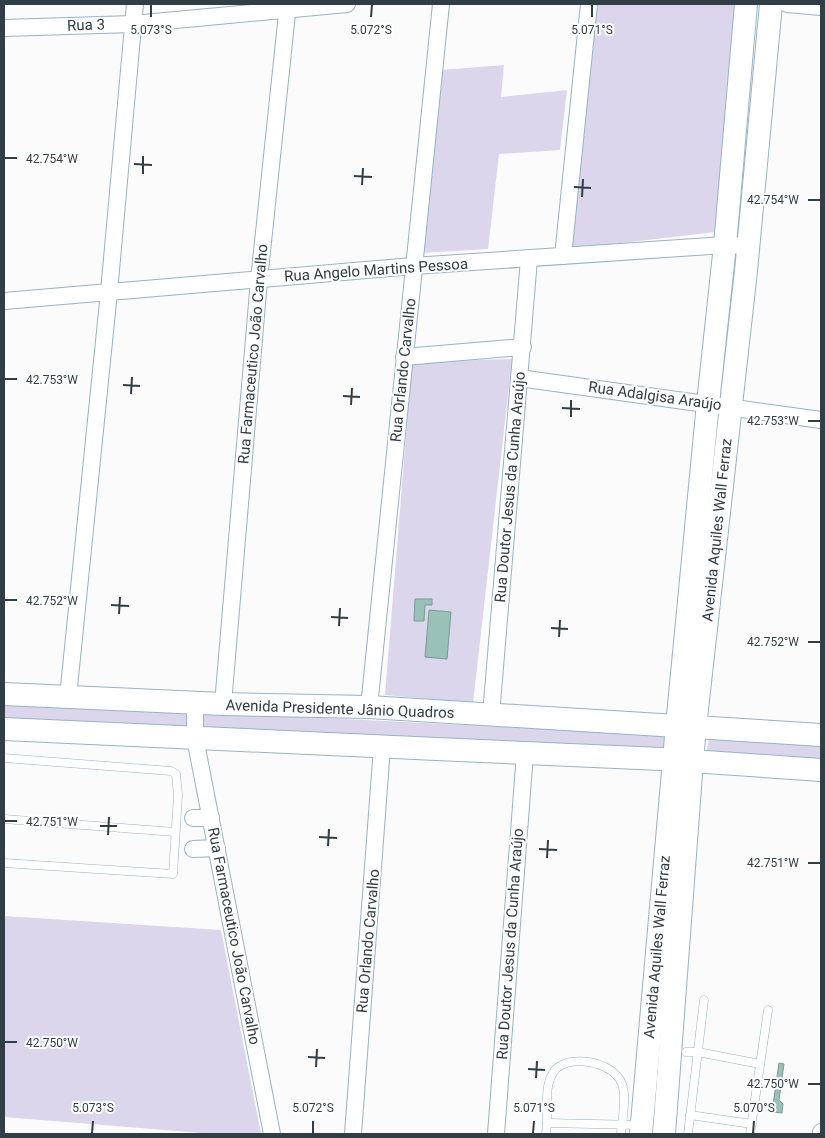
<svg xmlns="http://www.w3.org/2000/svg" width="825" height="1138" viewBox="0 0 825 1138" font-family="Roboto,sans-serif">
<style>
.green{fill:#dbd6ec}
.water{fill:#99c1b8;stroke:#7a9a96}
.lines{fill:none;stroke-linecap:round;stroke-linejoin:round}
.lane-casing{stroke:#96b3c7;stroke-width:9}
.street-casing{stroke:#96b3c7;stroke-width:18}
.secondary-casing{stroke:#96b3c7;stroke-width:24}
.lane{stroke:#fff;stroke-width:8}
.street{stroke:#fff;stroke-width:16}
.secondary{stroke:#fff;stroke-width:22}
.ticks{fill:none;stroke:#323e46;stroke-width:2}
.labels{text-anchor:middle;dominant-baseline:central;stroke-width:4;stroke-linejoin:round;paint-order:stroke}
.street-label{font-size:15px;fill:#323e46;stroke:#fff}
.ticks-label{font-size:12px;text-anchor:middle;fill:#323e46;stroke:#fff;stroke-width:4;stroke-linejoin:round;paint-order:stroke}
</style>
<rect width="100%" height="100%" fill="#fbfbfb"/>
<g class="green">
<path d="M594,4h142l-20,228 -147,17z"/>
<path d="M504,65l-3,32 66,-7 -7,60 -61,4 -11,95 -67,4 20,-183z"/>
<path d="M512,359l-39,344 -88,-8 27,-333z"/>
<path d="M4,701l180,10c6,7 5,13 -1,20l-179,-10z"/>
<path d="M204,712l463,23v19l-466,-23 1,-16z"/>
<path d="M709,738l112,3v24l-115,-11z"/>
<path d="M4,916l217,14 40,204h-47l-210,-17z"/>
</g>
<g class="water">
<path d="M415,599h17v6h-7l-1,16h-10z"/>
<path d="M429,610l22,2 -4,47 -22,-2z"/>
<path d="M779,1063l5,1 -5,36 4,4 -1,9 -10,-1z"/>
</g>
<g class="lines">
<g class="lane-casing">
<g id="lane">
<path d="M4,758l167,13 5,3 2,21 -5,79 -169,-11"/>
<path d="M4,819l171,13"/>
<path d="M686,1052h12l62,12"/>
<path d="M690,1115l62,9"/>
<path d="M547,1123c1,-16 -3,-36 6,-50 12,-21 61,-12 69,11 5,12 0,37 -1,50"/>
<path d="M546,1134l1,-11 93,2"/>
<path d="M688,1134l16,-134"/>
<path d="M750,1134l18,-124"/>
</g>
</g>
<g class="street-casing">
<g id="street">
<path d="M787,4l34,3"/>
<path d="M4,28l129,-4 214,-20"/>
<path d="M563,256l26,-252"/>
<path d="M4,301l409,-35 312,-21 24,1"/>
<path d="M404,357l119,-10"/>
<path d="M519,378l302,42"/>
<path d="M68,697l41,-405 26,-288"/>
<path d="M195,703v35l77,396"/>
<path d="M223,704l36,-424 29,-276"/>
<path d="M369,707l72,-703"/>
<path d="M491,715l38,-456"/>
<path d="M193,818h18"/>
<path d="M193,849l24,-1"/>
<path d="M353,1134l29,-387"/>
<path d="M496,1134l29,-381"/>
<path d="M821,1134v-2"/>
</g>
</g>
<g class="secondary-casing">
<g id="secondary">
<path d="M771,4l-25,267 -51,456 126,8"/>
<path d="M4,694l219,10 146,3 308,19 31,-323 17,-158 21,-241"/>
<path d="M4,729c219,11 438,20 657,30l31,2 3,-34 -18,-1 -36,408"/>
<path d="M664,1134l28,-373 129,9"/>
</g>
</g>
<use href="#lane" class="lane"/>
<use href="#street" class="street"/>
<use href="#secondary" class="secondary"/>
</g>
<path class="ticks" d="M151,17v-12M371,17l1,-12M592,17v-12M5,158h12M134,164l18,1M143,174v-18M354,176l18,1M362,185l1,-17M574,187l17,1M582,197l1,-18M808,200h12M5,379h12M123,385l17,1M131,394l1,-17M343,396l17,1M351,405l1,-17M562,408l18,1M571,417v-17M808,421h12M5,600h12M111,605l18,1M119,614l1,-17M331,617l17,1M339,626l1,-18M551,628l17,1M559,637l1,-17M808,642h12M5,821h12M100,826h17M108,835l1,-18M319,837l18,1M328,846l1,-17M539,849l18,1M547,858l1,-18M808,863h12M5,1042h12M308,1057l17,1M316,1067l1,-18M528,1069l17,1M536,1078l1,-17M808,1084h12M92,1133l1,-12M313,1133v-12M533,1133l1,-12M753,1133l1,-12"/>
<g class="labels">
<g class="street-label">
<text transform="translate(86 25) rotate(-2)">Rua 3</text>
<text transform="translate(376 270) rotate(-4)">Rua Angelo Martins Pessoa</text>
<text transform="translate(253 354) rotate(-85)">Rua Farmaceutico João Carvalho</text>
<text transform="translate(403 370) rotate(-84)">Rua Orlando Carvalho</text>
<text transform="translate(655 396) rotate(8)">Rua Adalgisa Araújo</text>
<text transform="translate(510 487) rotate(-85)">Rua Doutor Jesus da Cunha Araújo</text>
<text transform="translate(717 530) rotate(-84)">Avenida Aquiles Wall Ferraz</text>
<text transform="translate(340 709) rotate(2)">Avenida Presidente Jânio Quadros</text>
<text transform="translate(234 936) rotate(79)">Rua Farmaceutico João Carvalho</text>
<text transform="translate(368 941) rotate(-85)">Rua Orlando Carvalho</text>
<text transform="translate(510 944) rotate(-86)">Rua Doutor Jesus da Cunha Araújo</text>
<text transform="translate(657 947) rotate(-85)">Avenida Aquiles Wall Ferraz</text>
</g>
</g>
<g class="ticks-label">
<text x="151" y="34">5.073°S</text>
<text x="371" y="34">5.072°S</text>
<text x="592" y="34">5.071°S</text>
<text x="52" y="163">42.754°W</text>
<text x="773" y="204">42.754°W</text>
<text x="52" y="384">42.753°W</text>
<text x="773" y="425">42.753°W</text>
<text x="52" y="605">42.752°W</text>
<text x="773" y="646">42.752°W</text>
<text x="52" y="826">42.751°W</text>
<text x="773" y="867">42.751°W</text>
<text x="52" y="1047">42.750°W</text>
<text x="773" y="1088">42.750°W</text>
<text x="93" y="1112">5.073°S</text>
<text x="313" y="1112">5.072°S</text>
<text x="534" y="1112">5.071°S</text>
<text x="754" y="1112">5.070°S</text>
</g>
<rect width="825" height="1138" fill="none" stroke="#323e46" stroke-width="10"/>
</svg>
